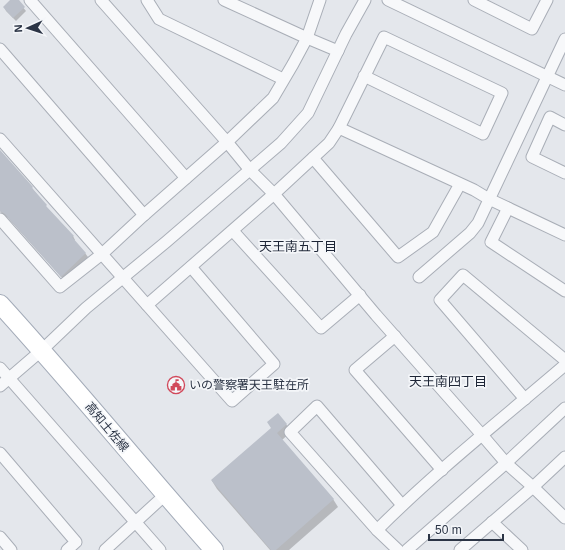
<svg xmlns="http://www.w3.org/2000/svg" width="565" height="550" viewBox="0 0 565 550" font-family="Helvetica,'Noto Sans JP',sans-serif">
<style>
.shadow{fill:#0003}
.building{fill:#bbc0ca}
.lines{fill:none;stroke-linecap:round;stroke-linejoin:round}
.street-casing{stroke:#a9aeb7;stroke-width:13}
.primary-casing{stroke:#a3abb8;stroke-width:20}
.street{stroke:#f7f8fa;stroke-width:11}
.primary{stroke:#fff;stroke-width:18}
.labels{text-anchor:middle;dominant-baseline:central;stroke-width:3.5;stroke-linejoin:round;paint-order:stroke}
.poi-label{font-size:12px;fill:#2b3445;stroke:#f4f6f9;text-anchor:start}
.street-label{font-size:12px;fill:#2b3445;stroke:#f4f6f9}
.neighbourhood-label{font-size:13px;fill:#1d2536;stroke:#f4f6f9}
</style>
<rect width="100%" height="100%" fill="#e4e7ec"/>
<g class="shadow">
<path d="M12,0h5l9,11 -10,10 -10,-10 -2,-4z"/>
<path d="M0,151l32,37 16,21 25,27 2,4 -1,1 11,12 3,4 -24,23 -56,-62 -4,-2 -4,-5z"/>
<path d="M286,424l5,8 -9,8 51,59 5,8 -49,43h-19l-53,-61 -5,-8z"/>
</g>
<g class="building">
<path d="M10,0h9l6,7 -12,11 -10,-11z"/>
<path d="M0,150l33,37 -1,1 15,17 -1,1 28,30 -2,1 14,16 -25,24 -56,-63 -5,-3z"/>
<path d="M278,413l9,11 -10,9 57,66 -58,51h-5l-60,-70 60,-52 -4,-6z"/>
</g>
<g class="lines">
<g class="street-casing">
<g id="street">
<path d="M30,0l156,178"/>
<path d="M101,0l126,142 23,28 24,24 102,121 106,120 24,28 27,24 32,31"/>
<path d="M147,0l12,19 124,60"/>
<path d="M224,0l83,38 31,13"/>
<path d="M388,0l177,85"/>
<path d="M474,0l58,29 15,-29"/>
<path d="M0,49l144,166"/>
<path d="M565,125l-15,-8 -18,40 33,16"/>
<path d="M339,128l135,62 15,9 76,36"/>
<path d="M0,139l232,262 42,-37 -83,-97"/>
<path d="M313,158l85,99 35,-25 27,-48"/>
<path d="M508,208l-17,34 74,49"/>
<path d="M0,219l60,68 42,-33 42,-39 83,-73 46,-44 20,-34 14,-26 13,-38"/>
<path d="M233,231l88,97 39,-33"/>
<path d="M419,277l51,-44 8,-10 87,-184"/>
<path d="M147,305l127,-111 55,-51 10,-15 45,-91 118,56 -19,41 -119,-58"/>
<path d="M395,336l-40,34 87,100"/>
<path d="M0,368l160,182"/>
<path d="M0,386l42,-36 44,-42 80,-66 115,-99 27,-30 38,-79 19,-34"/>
<path d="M525,399l-85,-99 23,-25 102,85"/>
<path d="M0,453l76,89 -9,8"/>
<path d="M492,522l30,28"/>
<path d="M377,530c59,-59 125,-111 188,-165"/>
<path d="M0,537l11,13"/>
<path d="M105,550l60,-55"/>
<path d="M398,550l-21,-20 -87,-98 27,-26 85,99"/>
<path d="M407,550l99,-87 59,-55"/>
<path d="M460,550l73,-63 32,-30"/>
</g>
</g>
<g class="primary-casing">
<path id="primary" d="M0,304c73,80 142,165 214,246"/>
</g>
<use href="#street" class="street"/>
<use href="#primary" class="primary"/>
</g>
<defs>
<g id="civic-ring" transform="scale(0.9)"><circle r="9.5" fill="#f4f6f9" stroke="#d1495b" stroke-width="1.5"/><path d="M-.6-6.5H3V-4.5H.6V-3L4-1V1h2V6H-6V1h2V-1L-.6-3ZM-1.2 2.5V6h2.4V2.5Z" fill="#d1495b"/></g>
</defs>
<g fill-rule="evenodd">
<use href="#civic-ring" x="176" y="385"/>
</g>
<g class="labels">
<g class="poi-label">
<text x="189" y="385">いの警察署天王駐在所</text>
</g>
<g class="street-label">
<text transform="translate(107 427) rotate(50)">高知土佐線</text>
</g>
<g class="neighbourhood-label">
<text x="298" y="246">天王南五丁目</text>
<text x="448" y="381">天王南四丁目</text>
</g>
</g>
<g transform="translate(28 28) rotate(267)" stroke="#f4f6f9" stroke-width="3" paint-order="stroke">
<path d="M0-3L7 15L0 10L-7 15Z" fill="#2b3445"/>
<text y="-6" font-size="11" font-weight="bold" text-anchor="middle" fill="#2b3445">N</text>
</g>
<path d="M429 534v6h74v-6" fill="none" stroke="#2b3445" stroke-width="2"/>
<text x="435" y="534" font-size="12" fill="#2b3445" stroke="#f4f6f9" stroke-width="3" paint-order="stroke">50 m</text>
</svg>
